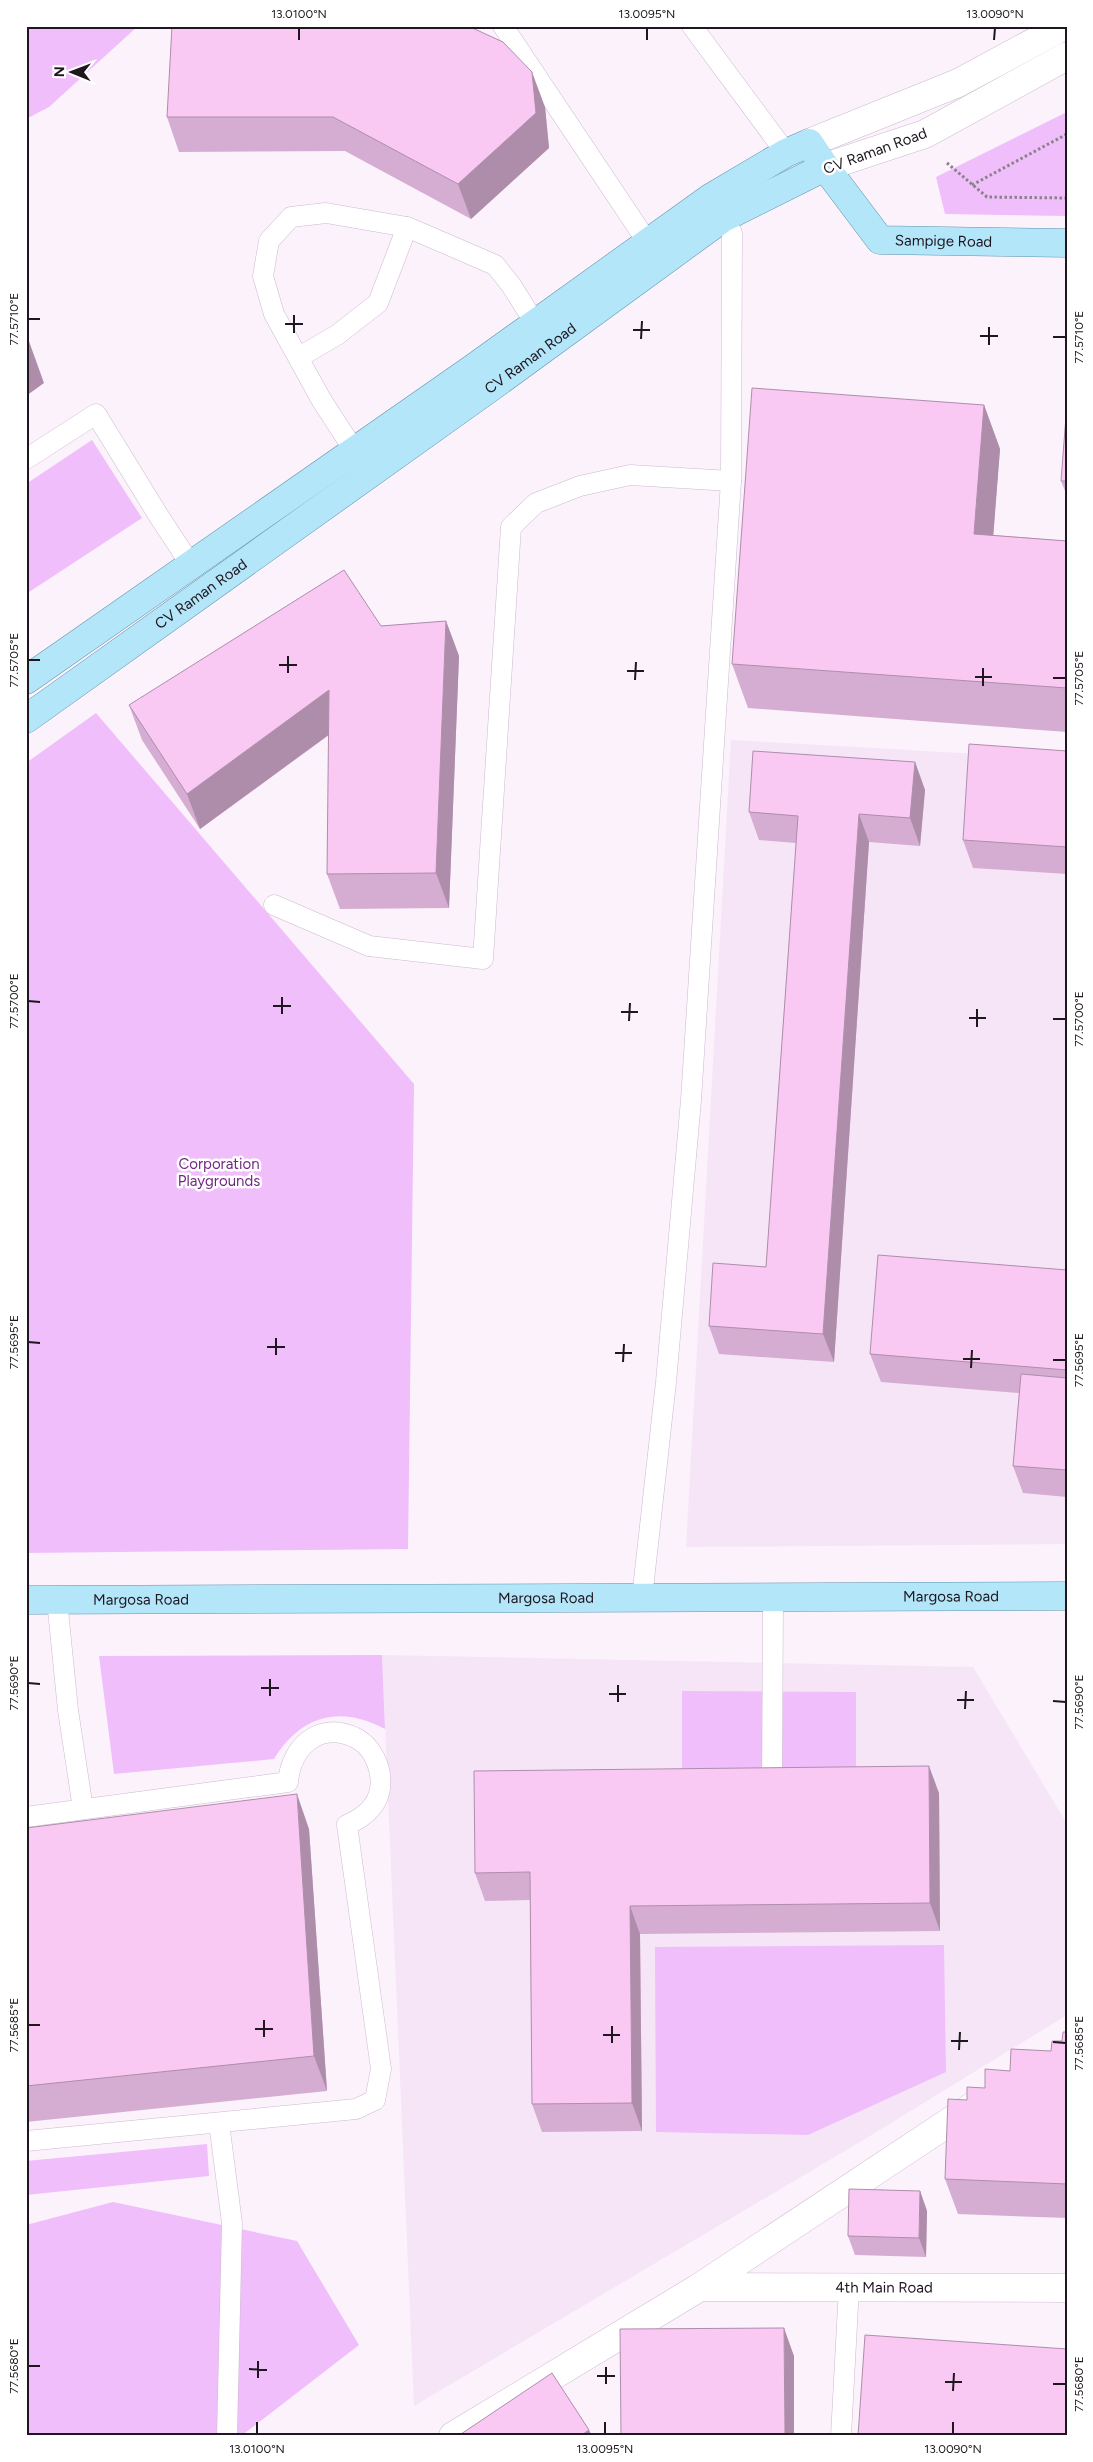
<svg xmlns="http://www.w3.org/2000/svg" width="1093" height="2462" viewBox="0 0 1093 2462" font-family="Figtree,sans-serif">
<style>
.education{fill:#f6e5f7}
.green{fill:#f0befb}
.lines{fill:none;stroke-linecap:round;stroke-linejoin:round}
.service-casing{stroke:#cdb9d1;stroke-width:21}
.minor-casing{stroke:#cdb9d1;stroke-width:29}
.secondary-casing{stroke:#cdb9d1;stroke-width:29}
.primary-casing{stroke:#5f93ab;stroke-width:29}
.path{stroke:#8a828b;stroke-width:3;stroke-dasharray:2.5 2.5;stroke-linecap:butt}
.service{stroke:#fff;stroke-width:20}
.minor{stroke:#fff;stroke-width:28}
.secondary{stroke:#fff;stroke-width:28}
.primary{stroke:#b4e6fa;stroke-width:28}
.wall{fill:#d6add2}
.shaded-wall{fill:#ae8dab}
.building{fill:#f9c9f4;stroke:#ae8dab}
.ticks{fill:none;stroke:#1e171f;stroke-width:2}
.labels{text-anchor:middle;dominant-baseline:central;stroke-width:5;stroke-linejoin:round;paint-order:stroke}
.street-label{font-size:15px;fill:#1e171f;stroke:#fff}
.park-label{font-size:15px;fill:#732783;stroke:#fff}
.neatline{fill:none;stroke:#1e171f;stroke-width:2}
.ticks-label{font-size:12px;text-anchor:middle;fill:#1e171f}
</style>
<rect width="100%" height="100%" fill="#fbf2fc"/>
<g class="education">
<path d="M731,740l336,19v785l-381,3z"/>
<path d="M382,1655l591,12 94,157v191l-202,124 -451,267z"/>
</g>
<g class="green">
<path d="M26,26h112l-89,81 -23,12z"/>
<path d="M1067,112v104l-122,-2 -9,-37z"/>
<path d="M92,440l50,78 -116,76v-110z"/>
<path d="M96,713l318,371 -6,465 -382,4v-790z"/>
<path d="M382,1655l3,74c-45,-24 -84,-14 -111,30l-160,15 -15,-118z"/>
<path d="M682,1691l174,1v87h-174z"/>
<path d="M944,1945l2,127 -138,63 -152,-3 -1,-185z"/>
<path d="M207,2144l2,32 -183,19v-34z"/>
<path d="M113,2202l184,39 62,104 -118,91h-215v-211z"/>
</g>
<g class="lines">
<g class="service-casing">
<g id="service">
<path d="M503,26l145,217"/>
<path d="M692,26l94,127"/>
<path d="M299,357l38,-22 41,-32 29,-76"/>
<path d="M354,450l-32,-49 -48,-87 -11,-38 6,-35 22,-24 35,-4 81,14 88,38 16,20 24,38"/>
<path d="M26,459l70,-45 64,104 31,47"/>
<path d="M274,905l95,41 114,13 28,-432 25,-24 44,-17 50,-11 101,6"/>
<path d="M642,1598l24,-216 25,-282 40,-619 1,-248 -9,-15"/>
<path d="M57,1600l11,110 15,99"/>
<path d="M772,1788l1,-190"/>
<path d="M26,1817l262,-35c3,-34 30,-61 66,-45 25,12 35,49 18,70 -7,9 -15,13 -25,18l34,244 -6,31 -19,9 -330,32"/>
<path d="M219,2123l13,100 -5,213"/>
<path d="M841,2436l8,-149"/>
</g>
</g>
<g class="minor-casing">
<g id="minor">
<path id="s1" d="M700,2287l367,1"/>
<path d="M453,2436l247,-149 278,-184"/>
</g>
</g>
<g class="secondary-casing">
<g id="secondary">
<path d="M809,143l149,-60 106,-57"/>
<path d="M825,167l100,-33 142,-78"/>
</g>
</g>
<g class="primary-casing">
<g id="primary">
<path id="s2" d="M26,680l446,-311 238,-171 76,-45 23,-10 16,24 55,73 187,3"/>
<path id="s3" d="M26,719l468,-334 229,-167 102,-51"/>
<path id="s4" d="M26,1600l1041,-4"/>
</g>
</g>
<g class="path">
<path d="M947,163l40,34 80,1"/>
<path d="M972,185l95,-51"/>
</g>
<use href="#service" class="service"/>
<use href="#minor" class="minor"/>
<use href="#secondary" class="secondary"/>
<use href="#primary" class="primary"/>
</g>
<g class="wall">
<path d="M545,107l4,41 -78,71 -126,-68 -166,1 -12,-35z"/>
<path d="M1067,403v93l-6,-15z"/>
<path d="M984,405l16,44 -7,86 74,6v191l-319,-24 -16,-44z"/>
<path d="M446,621l13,35 -10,252 -109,1 -13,-35 2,-139 -129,94 -58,-89 -13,-35 252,-79z"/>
<path d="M1067,751v123l-94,-6 -10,-28z"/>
<path d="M915,762l10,28 -5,56 -51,-4 -35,520 -115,-8 -10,-28 57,-59 30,-424 -37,-3 -10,-28z"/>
<path d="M1067,1270v227l-44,-4 -10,-27 6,-73 -138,-11 -11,-28z"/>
<path d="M939,1793l1,138 -300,3 2,197 -100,1 -10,-28 -2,-204 -45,1 -10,-28z"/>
<path d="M26,1828l283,1 18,262 -301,31z"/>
<path d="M1067,2032v186l-109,-4 -13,-35 22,-79 43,-29 41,-20 11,-10z"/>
<path d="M920,2191l7,20 -1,46 -71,-2 -7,-19z"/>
</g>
<g class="shaded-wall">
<path d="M532,72l13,35 4,41 -78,71 -13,-35z"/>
<path d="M26,333l18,50 -18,13z"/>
<path d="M984,405l16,44 -10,129 -16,-44z"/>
<path d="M446,621l13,35 -10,252 -13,-35z"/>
<path d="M329,690l13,35 -142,104 -13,-35z"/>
<path d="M915,762l10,28 -5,56 -10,-28z"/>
<path d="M859,814l10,28 -35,520 -11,-28z"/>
<path d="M929,1766l10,27 1,138 -10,-28z"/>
<path d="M297,1794l12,35 18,262 -13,-35z"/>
<path d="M630,1906l10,28 2,197 -10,-28z"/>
<path d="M920,2191l7,20 -1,46 -7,-19z"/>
<path d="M784,2328l10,28v80h-9z"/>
<path d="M589,2430l3,6h-12z"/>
</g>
<g class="building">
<path d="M172,26h296l35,16 29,30 4,41 -78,71 -125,-67h-166z"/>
<path d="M752,388l232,17 -10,129 93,7v147l-335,-24z"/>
<path d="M1067,403v78h-6z"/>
<path d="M344,570l37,56 65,-5 -10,252 -109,1 2,-184 -142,104 -58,-89z"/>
<path d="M969,744l98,7v96l-104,-7z"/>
<path d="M753,751l162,11 -5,56 -51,-4 -36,520 -114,-8 4,-63 53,4 32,-451 -49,-4z"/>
<path d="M878,1255l189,15v100l-197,-16z"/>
<path d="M1021,1374l46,4v92l-54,-4z"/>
<path d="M929,1766l1,137 -300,3 2,197 -100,1 -2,-232 -55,1 -1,-102z"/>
<path d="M297,1794l17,262 -288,30v-258z"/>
<path d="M1063,2032h4v152l-122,-5 3,-80 19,1v-13l18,1v-19l25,2 1,-22 40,2 1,-10h10z"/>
<path d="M849,2189l71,2 -1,47 -71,-2z"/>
<path d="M784,2328l1,108h-164l-1,-107z"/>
<path d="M865,2335l202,14v87h-209z"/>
<path d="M552,2373l37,57 -9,6h-122z"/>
</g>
<path class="ticks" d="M299,40v-12M647,40v-12M994,40l1,-12M28,319h12M285,324h18M633,330h17M294,333v-18M980,336h18M1053,337h13M641,339l1,-18M989,345v-18M28,660h12M279,665h18M627,671h17M288,673v-17M975,677h17M1053,678h13M635,680l1,-18M983,686v-18M28,1001l12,1M273,1006h18M621,1012h17M282,1014v-17M969,1018h17M1053,1019h13M629,1021l1,-18M977,1027v-18M28,1342l12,1M267,1347h18M615,1353h17M276,1355v-17M963,1359h17M1053,1360h13M623,1362l1,-18M971,1368l1,-18M28,1683l12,1M261,1688h18M609,1694h17M270,1696v-17M957,1700h17M1053,1701l13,1M618,1702v-17M965,1709l1,-18M28,2025h12M255,2029h18M603,2035h17M264,2037v-17M951,2041h17M1053,2042l13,1M612,2043v-17M959,2050l1,-18M28,2366h12M249,2369l18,1M597,2376h18M258,2378v-17M945,2382h17M606,2384v-17M1053,2384h13M953,2391l1,-18M257,2434v-12M605,2434v-12M953,2434v-12"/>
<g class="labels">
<g class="street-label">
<text transform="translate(875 151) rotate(-20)">CV Raman Road</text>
<text stroke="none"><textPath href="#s2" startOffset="1134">Sampige Road</textPath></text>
<text stroke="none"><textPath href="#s3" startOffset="620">CV Raman Road</textPath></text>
<text stroke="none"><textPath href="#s3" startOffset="215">CV Raman Road</textPath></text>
<text stroke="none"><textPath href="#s4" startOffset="925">Margosa Road</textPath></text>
<text stroke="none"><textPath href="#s4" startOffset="520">Margosa Road</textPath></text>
<text stroke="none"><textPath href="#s4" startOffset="115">Margosa Road</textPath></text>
<text stroke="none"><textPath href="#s1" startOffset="184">4th Main Road</textPath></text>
</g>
<g class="park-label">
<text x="219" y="1164">Corporation<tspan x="219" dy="17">Playgrounds</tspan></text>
</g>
</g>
<rect width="1093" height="2462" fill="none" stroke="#ffffff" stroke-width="55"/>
<g transform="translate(72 72) rotate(271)" stroke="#ffffff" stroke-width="4" paint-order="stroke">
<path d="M0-4L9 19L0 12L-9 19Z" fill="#1e171f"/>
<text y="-8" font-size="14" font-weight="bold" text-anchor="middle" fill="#1e171f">N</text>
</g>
<rect x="28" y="28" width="1038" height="2406" class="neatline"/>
<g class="ticks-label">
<text x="299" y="18">13.0100°N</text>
<text x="647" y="18">13.0095°N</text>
<text x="995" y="18">13.0090°N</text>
<text transform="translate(14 319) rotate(-90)" y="4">77.5710°E</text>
<text transform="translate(1079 337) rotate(-90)" y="4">77.5710°E</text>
<text transform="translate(14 660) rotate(-90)" y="4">77.5705°E</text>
<text transform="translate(1079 678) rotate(-90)" y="4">77.5705°E</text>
<text transform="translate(14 1001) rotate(-90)" y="4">77.5700°E</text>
<text transform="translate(1079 1019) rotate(-90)" y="4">77.5700°E</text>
<text transform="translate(14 1342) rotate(-90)" y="4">77.5695°E</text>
<text transform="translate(1079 1360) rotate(-90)" y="4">77.5695°E</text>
<text transform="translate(14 1683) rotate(-90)" y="4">77.5690°E</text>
<text transform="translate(1079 1702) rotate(-90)" y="4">77.5690°E</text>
<text transform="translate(14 2025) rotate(-90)" y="4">77.5685°E</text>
<text transform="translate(1079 2043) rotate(-90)" y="4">77.5685°E</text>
<text transform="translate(14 2366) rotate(-90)" y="4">77.5680°E</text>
<text transform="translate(1079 2384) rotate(-90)" y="4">77.5680°E</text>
<text x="257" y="2453">13.0100°N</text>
<text x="605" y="2453">13.0095°N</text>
<text x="953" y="2453">13.0090°N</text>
</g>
</svg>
